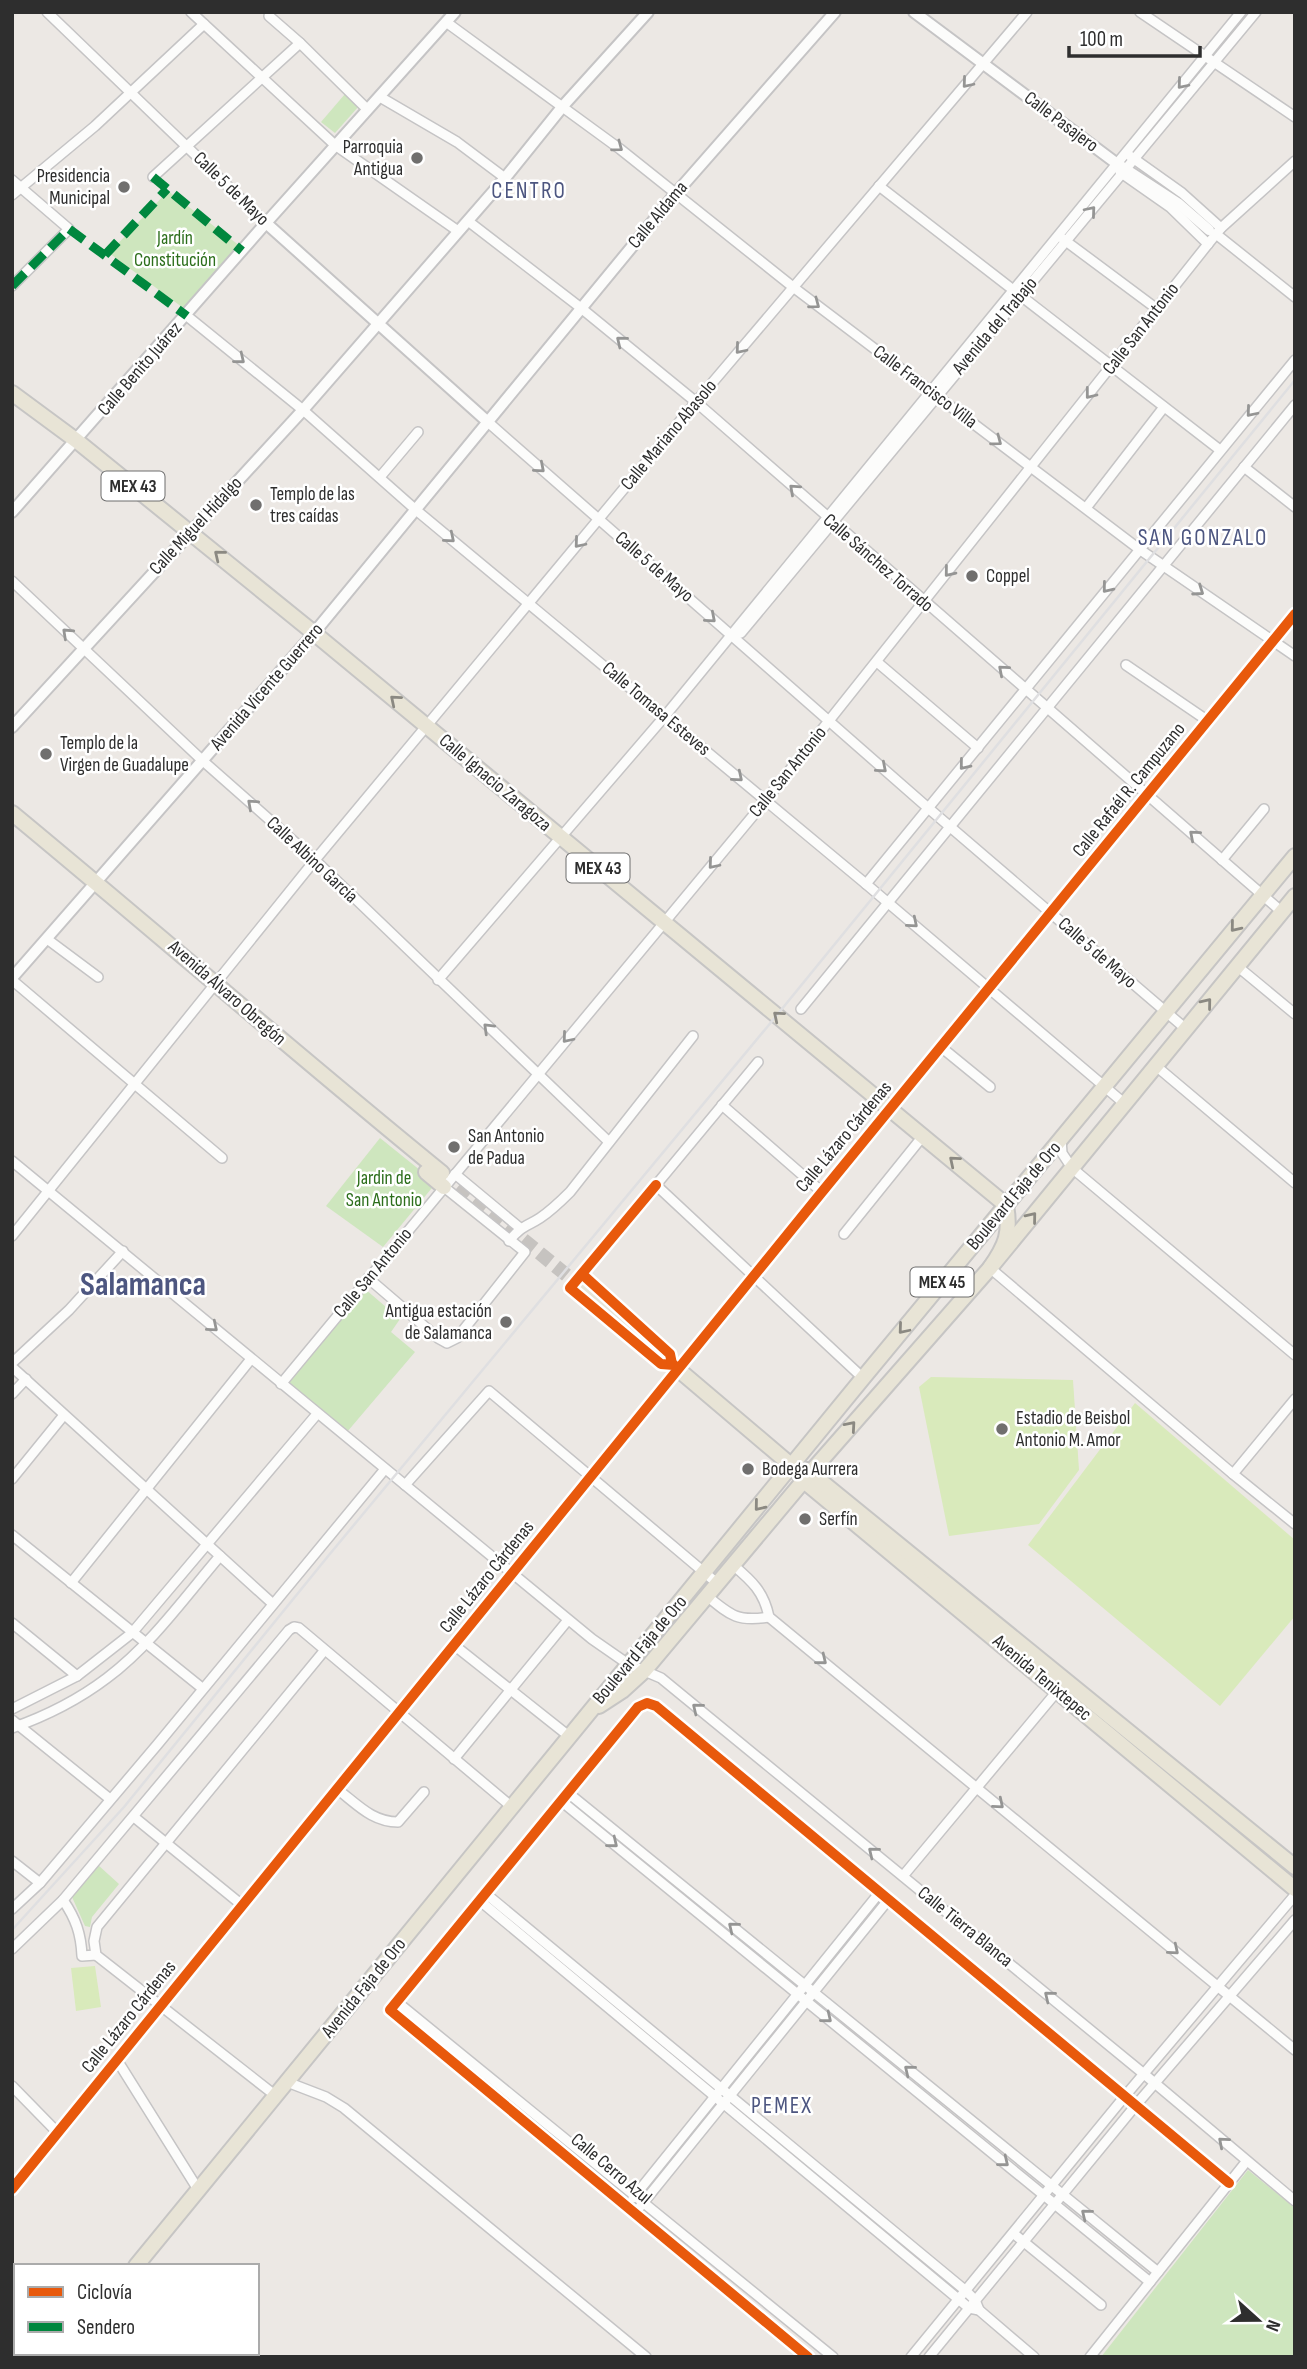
<svg xmlns="http://www.w3.org/2000/svg" width="1307" height="2369" viewBox="0 0 1307 2369" font-family="'Sofia Sans Condensed',sans-serif">
<style>
.green{fill:#cee6be}
.pitch{fill:#d9eabb}
.lines{fill:none;stroke-linecap:round;stroke-linejoin:round}
.primary-tunnel{stroke:#c6c3c0;stroke-width:14;stroke-dasharray:14 7;stroke-linecap:butt}
.minor-casing{stroke:#c5c4c5;stroke-width:12}
.tertiary-casing{stroke:#c5c4c5;stroke-width:14}
.primary-casing{stroke:#c6c5c4;stroke-width:18}
.minor{stroke:#fcfcfb;stroke-width:9}
.tertiary{stroke:#fcfcfb;stroke-width:10}
.primary{stroke:#e8e4d6;stroke-width:14}
.rail{stroke:#dfdfe1;stroke-width:2.5}
.quiet{stroke:#00873e;stroke-width:9;stroke-dasharray:18 9;stroke-linecap:butt}
.cycleway-casing{stroke:#fff;stroke-width:15}
.cycleway{stroke:#e8590c;stroke-width:10}
.oneway{stroke:#959594}
.oneway2{stroke:#8b8982}
.poi-dot{fill:#706f6e;stroke:#fff;stroke-width:2.5}
.labels{text-anchor:middle;dominant-baseline:central;stroke-width:5;stroke-linejoin:round;paint-order:stroke}
.shield{fill:#fff;stroke:#6d6d6d;stroke-width:2}
.shield-label{font-size:18px;font-weight:bold;fill:#2e2e2e}
.street-label{font-size:19px;fill:#2e2e2e;stroke:#fff}
.poi-label{font-size:19px;fill:#2e2e2e;stroke:#fff;text-anchor:start}
.park-label{font-size:19px;fill:#2c6e1b;stroke:#fff}
.quarter-label{font-size:23px;letter-spacing:2px;fill:#4d5680;stroke:#fff}
.town-label{font-size:33px;font-weight:bold;fill:#4d5680;stroke:#fff}
</style>
<rect width="100%" height="100%" fill="#ece8e4"/>
<g class="green">
<path d="M345,94l14,12 -24,27 -14,-11z"/>
<path d="M168,191l72,55 -54,64 -77,-57z"/>
<path d="M380,1138l56,45 -53,64 -57,-41z"/>
<path d="M365,1289l35,30 -9,13 24,20 -68,80 -60,-47z"/>
<path d="M98,1865l21,19 -27,33 -2,10 -5,-1 -13,-29z"/>
<path d="M1248,2170l47,38v149h-194z"/>
</g>
<g class="pitch">
<path d="M931,1377l142,3 6,90 -40,54 -90,12 -30,-149z"/>
<path d="M1135,1403l160,137v76l-75,90 -192,-161z"/>
<path d="M95,1966l6,41 -25,4 -5,-43z"/>
</g>
<g class="lines">
<path class="primary-tunnel" d="M442,1173l139,114"/>
<g class="minor-casing">
<g id="minor">
<path d="M47,12l219,211"/>
<path d="M191,12l144,133 123,86"/>
<path d="M1140,12l155,105"/>
<path d="M269,16l31,27 67,66"/>
<path d="M446,22l174,127 173,138 346,262 156,107"/>
<path d="M380,97l77,45 48,36"/>
<path d="M1130,156l52,37 39,35"/>
<path d="M1120,172l50,35 38,37"/>
<path d="M153,177l147,-134"/>
<path d="M12,180l57,49 -57,57"/>
<path d="M879,186l341,264"/>
<path d="M12,195l83,-69 109,-102"/>
<path d="M468,221l113,87 115,94 586,510"/>
<path d="M1216,234l79,63"/>
<path d="M1063,239l94,70"/>
<path d="M187,316l116,94 113,100 450,374 259,220"/>
<path d="M489,423l438,384 259,222"/>
<path d="M1244,467l51,40"/>
<path d="M380,477l38,-45"/>
<path d="M1086,508l78,-101"/>
<path d="M12,581l191,180 112,99 294,282"/>
<path d="M731,635l10,-2 515,-621"/>
<path d="M877,662l101,86"/>
<path d="M1126,665l82,56"/>
<path d="M1222,860l42,-51"/>
<path d="M866,884l429,-524"/>
<path d="M47,939l51,38"/>
<path d="M1237,966l58,48"/>
<path d="M12,980l210,178"/>
<path d="M438,980l227,-264 576,-704"/>
<path d="M801,1009l494,-604"/>
<path d="M941,1047l49,40"/>
<path d="M758,1062l-102,123 207,193"/>
<path d="M1156,1066l139,117"/>
<path d="M722,1105l100,87"/>
<path d="M1061,1139l1,14 10,15 223,187"/>
<path d="M12,1161l580,478 36,25 33,14 483,396 151,127"/>
<path d="M455,1174l65,54"/>
<path d="M844,1234l79,-98"/>
<path d="M12,1236l303,-376 381,-458 331,-390"/>
<path d="M509,1241c12,-15 17,-14 31,-23 12,-8 21,-17 30,-26l123,-156"/>
<path d="M990,1268l243,206 62,50"/>
<path d="M368,1278l70,60 9,5 10,-5 68,-86 -81,-65"/>
<path d="M12,1363l57,-53 54,-59"/>
<path d="M12,1367l261,237"/>
<path d="M281,1384l485,-584 442,-556 13,-16 74,-67"/>
<path d="M12,1394l14,-15"/>
<path d="M1233,1474l62,-75"/>
<path d="M12,1479l52,-64"/>
<path d="M405,1485l84,-94 229,193"/>
<path d="M12,1535l190,153"/>
<path d="M733,1565c19,16 31,27 36,52l526,433"/>
<path d="M71,1583l180,-224"/>
<path d="M707,1596c24,20 31,26 62,21"/>
<path d="M12,1623l65,53"/>
<path d="M454,1645l116,92"/>
<path d="M12,1709l65,-33 55,-43 185,-219"/>
<path d="M12,1720l98,79"/>
<path d="M12,1728c34,-12 66,-28 95,-50 44,-33 78,-81 113,-122"/>
<path d="M454,1759l114,-139"/>
<path d="M337,1789c20,15 35,33 61,33l26,-30"/>
<path d="M567,1792l591,480"/>
<path d="M560,1800l590,482"/>
<path d="M134,1817l108,88"/>
<path d="M12,1861l28,22"/>
<path d="M903,1876l156,-187"/>
<path d="M485,1893l481,398 9,9 4,10"/>
<path d="M63,1900c13,19 18,34 19,56l14,-1"/>
<path d="M479,1900l490,408 10,2 55,47"/>
<path d="M12,1909l28,-26 117,-138 228,-276"/>
<path d="M12,1949l51,-49 226,-270 5,-3 5,1 213,179"/>
<path d="M397,2002l436,355"/>
<path d="M117,2060l82,131"/>
<path d="M287,2082l39,15 18,11 302,249"/>
<path d="M12,2086l46,47"/>
<path d="M276,2096l-180,-141 -2,-14 3,-14 227,-276"/>
<path d="M12,2189l810,-997 473,-578"/>
<path d="M633,2198l247,-306"/>
<path d="M635,2213l254,-314"/>
<path d="M1013,2233l88,72"/>
<path d="M808,2357l-418,-347 248,-303 9,-4 9,3 573,477"/>
<path d="M911,2357l214,-261 170,-201"/>
<path d="M929,2357l207,-252 159,-185"/>
<path d="M1090,2357l156,-195"/>
</g>
</g>
<g class="tertiary-casing">
<g id="tertiary">
<path d="M914,12l202,151 63,41 30,26"/>
<path d="M266,223l223,200"/>
<path d="M12,512l254,-289 189,-211"/>
<path d="M12,727l291,-317 202,-232 58,-72 85,-94"/>
<path d="M12,978l302,-345 363,-441 158,-180"/>
</g>
</g>
<g class="primary-casing">
<g id="primary">
<path d="M12,393l65,48 237,192 692,572c5,28 0,40 -16,63"/>
<path d="M12,813c144,119 285,242 430,360"/>
<path d="M426,1172l18,15"/>
<path d="M581,1287l211,179 12,15 491,408"/>
<path d="M807,1470l488,397"/>
<path d="M599,1706l23,-15 23,-21 165,-197 180,-205 305,-372"/>
<path d="M136,2266l727,-888 432,-522"/>
<path d="M54,2357l4,-4"/>
</g>
</g>
<use href="#minor" class="minor"/>
<use href="#tertiary" class="tertiary"/>
<use href="#primary" class="primary"/>
<path class="rail" d="M12,1930l112,-123 205,-252 439,-529 527,-646"/>
<g class="quiet">
<path d="M153,177l89,74"/>
<path d="M105,255l62,-66"/>
<path d="M12,286l57,-57 118,87"/>
</g>
<g class="cycleway-casing">
<g id="cycleway">
<path d="M656,1185l-86,103 91,76 13,1"/>
<path d="M582,1274l88,80 2,10"/>
<path d="M12,2189l810,-997 473,-578"/>
<path d="M808,2357l-418,-347 248,-303 9,-4 9,3 573,477"/>
</g>
</g>
<use href="#cycleway" class="cycleway"/>
</g>
<defs><path id="oneway-chevron" d="M-2-3.5L2.5 0L-2 3.5" fill="none" stroke-width="1.6" stroke-linecap="round" stroke-linejoin="round" transform="scale(1.75)"/></defs>
<g class="oneway">
<use href="#oneway-chevron" transform="translate(967 83) rotate(130)"/>
<use href="#oneway-chevron" transform="translate(1182 84) rotate(130)"/>
<use href="#oneway-chevron" transform="translate(618 147) rotate(37)"/>
<use href="#oneway-chevron" transform="translate(1091 211) rotate(-50)"/>
<use href="#oneway-chevron" transform="translate(815 304) rotate(37)"/>
<use href="#oneway-chevron" transform="translate(621 341) rotate(-141)"/>
<use href="#oneway-chevron" transform="translate(740 349) rotate(130)"/>
<use href="#oneway-chevron" transform="translate(240 359) rotate(39)"/>
<use href="#oneway-chevron" transform="translate(1090 394) rotate(128)"/>
<use href="#oneway-chevron" transform="translate(1251 412) rotate(130)"/>
<use href="#oneway-chevron" transform="translate(997 441) rotate(37)"/>
<use href="#oneway-chevron" transform="translate(540 468) rotate(41)"/>
<use href="#oneway-chevron" transform="translate(794 489) rotate(-138)"/>
<use href="#oneway-chevron" transform="translate(450 538) rotate(40)"/>
<use href="#oneway-chevron" transform="translate(579 543) rotate(130)"/>
<use href="#oneway-chevron" transform="translate(949 572) rotate(129)"/>
<use href="#oneway-chevron" transform="translate(1107 588) rotate(129)"/>
<use href="#oneway-chevron" transform="translate(1199 591) rotate(35)"/>
<use href="#oneway-chevron" transform="translate(711 618) rotate(41)"/>
<use href="#oneway-chevron" transform="translate(67 633) rotate(-137)"/>
<use href="#oneway-chevron" transform="translate(1003 670) rotate(-139)"/>
<use href="#oneway-chevron" transform="translate(964 765) rotate(129)"/>
<use href="#oneway-chevron" transform="translate(882 768) rotate(41)"/>
<use href="#oneway-chevron" transform="translate(738 777) rotate(40)"/>
<use href="#oneway-chevron" transform="translate(252 804) rotate(-138)"/>
<use href="#oneway-chevron" transform="translate(1194 835) rotate(-139)"/>
<use href="#oneway-chevron" transform="translate(713 864) rotate(130)"/>
<use href="#oneway-chevron" transform="translate(913 923) rotate(40)"/>
<use href="#oneway-chevron" transform="translate(488 1028) rotate(-136)"/>
<use href="#oneway-chevron" transform="translate(567 1038) rotate(130)"/>
<use href="#oneway-chevron" transform="translate(213 1327) rotate(40)"/>
<use href="#oneway-chevron" transform="translate(822 1660) rotate(39)"/>
<use href="#oneway-chevron" transform="translate(697 1708) rotate(-141)"/>
<use href="#oneway-chevron" transform="translate(999 1804) rotate(40)"/>
<use href="#oneway-chevron" transform="translate(613 1843) rotate(39)"/>
<use href="#oneway-chevron" transform="translate(873 1852) rotate(-141)"/>
<use href="#oneway-chevron" transform="translate(733 1927) rotate(-141)"/>
<use href="#oneway-chevron" transform="translate(1174 1950) rotate(40)"/>
<use href="#oneway-chevron" transform="translate(1049 1996) rotate(-141)"/>
<use href="#oneway-chevron" transform="translate(827 2018) rotate(39)"/>
<use href="#oneway-chevron" transform="translate(909 2070) rotate(-141)"/>
<use href="#oneway-chevron" transform="translate(1223 2142) rotate(-139)"/>
<use href="#oneway-chevron" transform="translate(1004 2162) rotate(39)"/>
<use href="#oneway-chevron" transform="translate(1086 2214) rotate(-141)"/>
</g>
<g class="oneway2">
<use href="#oneway-chevron" transform="translate(219 555) rotate(-141)"/>
<use href="#oneway-chevron" transform="translate(395 700) rotate(-140)"/>
<use href="#oneway-chevron" transform="translate(1235 927) rotate(129)"/>
<use href="#oneway-chevron" transform="translate(1207 1003) rotate(-51)"/>
<use href="#oneway-chevron" transform="translate(778 1016) rotate(-140)"/>
<use href="#oneway-chevron" transform="translate(954 1161) rotate(-140)"/>
<use href="#oneway-chevron" transform="translate(1032 1217) rotate(-51)"/>
<use href="#oneway-chevron" transform="translate(903 1329) rotate(130)"/>
<use href="#oneway-chevron" transform="translate(851 1426) rotate(-49)"/>
<use href="#oneway-chevron" transform="translate(759 1506) rotate(129)"/>
</g>
<g class="poi-dot">
<circle cx="417" cy="158" r="7"/>
<circle cx="124" cy="187" r="7"/>
<circle cx="256" cy="505" r="7"/>
<circle cx="972" cy="576" r="7"/>
<circle cx="46" cy="754" r="7"/>
<circle cx="454" cy="1147" r="7"/>
<circle cx="506" cy="1322" r="7"/>
<circle cx="1002" cy="1429" r="7"/>
<circle cx="748" cy="1469" r="7"/>
<circle cx="805" cy="1519" r="7"/>
</g>
<g class="labels">
<g class="shield">
<rect x="101.5" y="471.5" width="63" height="29" rx="5"/>
<rect x="566.5" y="853.5" width="63" height="29" rx="5"/>
<rect x="910.5" y="1267.5" width="63" height="29" rx="5"/>
</g>
<g class="shield-label">
<text x="133" y="486">MEX 43</text>
<text x="598" y="868">MEX 43</text>
<text x="942" y="1282">MEX 45</text>
</g>
<g class="street-label">
<text transform="translate(1061 122) rotate(37)">Calle Pasajero</text>
<text transform="translate(231 189) rotate(44)">Calle 5 de Mayo</text>
<text transform="translate(658 215) rotate(-50)">Calle Aldama</text>
<text transform="translate(995 326) rotate(-50)">Avenida del Trabajo</text>
<text transform="translate(1141 329) rotate(-52)">Calle San Antonio</text>
<text transform="translate(140 369) rotate(-49)">Calle Benito Juárez</text>
<text transform="translate(925 387) rotate(37)">Calle Francisco Villa</text>
<text transform="translate(669 435) rotate(-50)">Calle Mariano Abasolo</text>
<text transform="translate(196 526) rotate(-47)">Calle Miguel Hidalgo</text>
<text transform="translate(878 563) rotate(41)">Calle Sánchez Torrado</text>
<text transform="translate(654 567) rotate(41)">Calle 5 de Mayo</text>
<text transform="translate(267 687) rotate(-49)">Avenida Vicente Guerrero</text>
<text transform="translate(656 709) rotate(40)">Calle Tomasa Esteves</text>
<text transform="translate(788 772) rotate(-51)">Calle San Antonio</text>
<text transform="translate(495 783) rotate(40)">Calle Ignacio Zaragoza</text>
<text transform="translate(1129 790) rotate(-51)">Calle Rafaél R. Campuzano</text>
<text transform="translate(312 860) rotate(43)">Calle Albino García</text>
<text transform="translate(1097 953) rotate(41)">Calle 5 de Mayo</text>
<text transform="translate(227 993) rotate(41)">Avenida Álvaro Obregón</text>
<text transform="translate(844 1137) rotate(-50)">Calle Lázaro Cárdenas</text>
<text transform="translate(1014 1196) rotate(-50)">Boulevard Faja de Oro</text>
<text transform="translate(373 1273) rotate(-50)">Calle San Antonio</text>
<text transform="translate(487 1577) rotate(-51)">Calle Lázaro Cárdenas</text>
<text transform="translate(640 1650) rotate(-50)">Boulevard Faja de Oro</text>
<text transform="translate(1042 1678) rotate(40)">Avenida Tenixtepec</text>
<text transform="translate(965 1927) rotate(39)">Calle Tierra Blanca</text>
<text transform="translate(364 1988) rotate(-51)">Avenida Faja de Oro</text>
<text transform="translate(129 2017) rotate(-51)">Calle Lázaro Cárdenas</text>
<text transform="translate(611 2169) rotate(40)">Calle Cerro Azul</text>
</g>
<g class="poi-label">
<text x="403" y="147" text-anchor="end">Parroquia<tspan x="403" dy="22">Antigua</tspan></text>
<text x="110" y="176" text-anchor="end">Presidencia<tspan x="110" dy="22">Municipal</tspan></text>
<text x="270" y="494">Templo de las<tspan x="270" dy="22">tres caídas</tspan></text>
<text x="986" y="576">Coppel</text>
<text x="60" y="743">Templo de la<tspan x="60" dy="22">Virgen de Guadalupe</tspan></text>
<text x="468" y="1136">San Antonio<tspan x="468" dy="22">de Padua</tspan></text>
<text x="492" y="1311" text-anchor="end">Antigua estación<tspan x="492" dy="22">de Salamanca</tspan></text>
<text x="1016" y="1418">Estadio de Beisbol<tspan x="1016" dy="22">Antonio M. Amor</tspan></text>
<text x="762" y="1469">Bodega Aurrera</text>
<text x="819" y="1519">Serfín</text>
</g>
<g class="park-label">
<text x="175" y="238">Jardín<tspan x="175" dy="22">Constitución</tspan></text>
<text x="384" y="1178">Jardin de<tspan x="384" dy="22">San Antonio</tspan></text>
</g>
<g class="quarter-label">
<text x="529" y="191">CENTRO</text>
<text x="1203" y="538">SAN GONZALO</text>
<text x="782" y="2106">PEMEX</text>
</g>
<g class="town-label">
<text x="143" y="1285">Salamanca</text>
</g>
</g>
<rect width="1307" height="2369" fill="none" stroke="#2e2e2e" stroke-width="28"/>
<rect x="14" y="2264" width="245" height="91" fill="#ffffff" stroke="#ababab" stroke-width="2"/>
<rect x="28" y="2287" width="35" height="10" fill="#e8590c" stroke="#ababab" stroke-width="2"/>
<text x="77" y="2299" font-size="21" fill="#2e2e2e">Ciclovía</text>
<rect x="28" y="2322" width="35" height="10" fill="#00873e" stroke="#ababab" stroke-width="2"/>
<text x="77" y="2334" font-size="21" fill="#2e2e2e">Sendero</text>
<g transform="translate(1258 2320) rotate(111)" stroke="#ffffff" stroke-width="5" paint-order="stroke">
<path d="M0-5L12 26L0 18L-12 26Z" fill="#2e2e2e"/>
<text y="-10" font-size="19" font-weight="bold" text-anchor="middle" fill="#2e2e2e">N</text>
</g>
<path d="M1069 46v10h131v-10" fill="none" stroke="#2e2e2e" stroke-width="3.5"/>
<text x="1080" y="46" font-size="21" fill="#2e2e2e" stroke="#ffffff" stroke-width="5" paint-order="stroke">100 m</text>
</svg>
